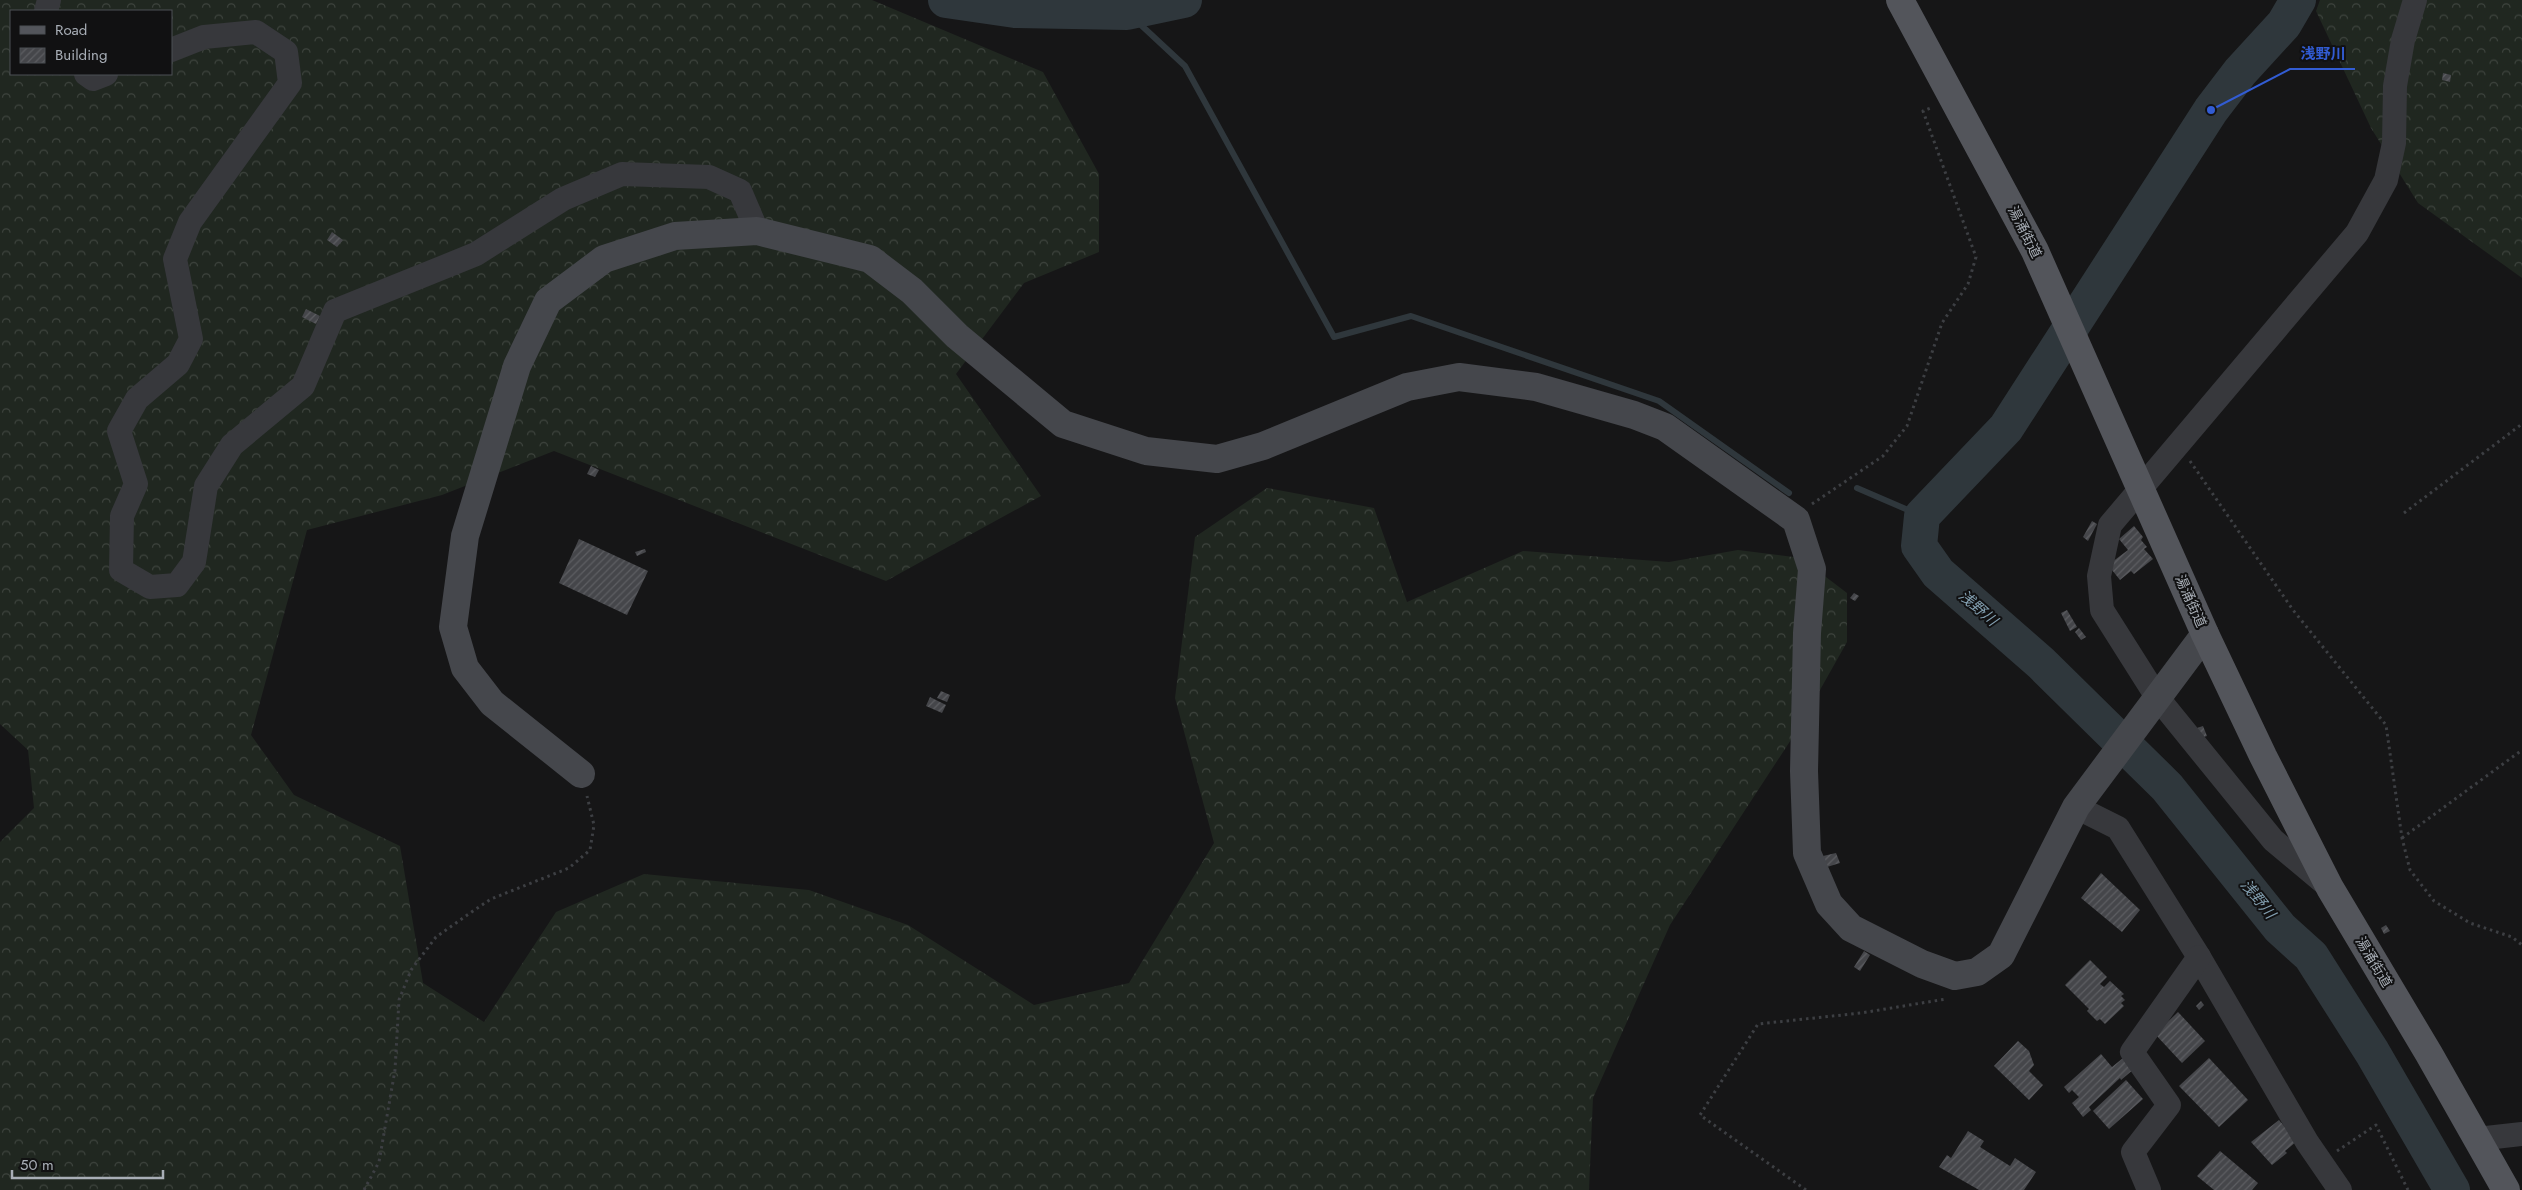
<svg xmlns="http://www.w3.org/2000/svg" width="2522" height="1190" viewBox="0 0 2522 1190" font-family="Jost,'Noto Sans JP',sans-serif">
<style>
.forest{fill:url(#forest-crowns);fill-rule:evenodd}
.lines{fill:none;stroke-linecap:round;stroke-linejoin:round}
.stream{stroke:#2f373c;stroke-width:6}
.river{stroke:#2f373c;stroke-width:36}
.building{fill:url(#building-hatch)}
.path{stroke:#3d3f43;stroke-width:3;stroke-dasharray:2.5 4;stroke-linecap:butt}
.street{stroke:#37383c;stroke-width:24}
.secondary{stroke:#45474c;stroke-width:28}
.primary{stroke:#53555b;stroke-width:28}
.labels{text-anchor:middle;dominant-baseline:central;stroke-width:4;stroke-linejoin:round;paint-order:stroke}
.street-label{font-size:14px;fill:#a8aeb6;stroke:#111112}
.water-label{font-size:15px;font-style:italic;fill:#829eaf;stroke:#111112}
.leader{fill:none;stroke:#325cd3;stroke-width:2}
.callout-dot{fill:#325cd3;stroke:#111112;stroke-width:2}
.callout-label{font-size:15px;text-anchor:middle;font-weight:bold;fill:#325cd3;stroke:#111112;stroke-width:4;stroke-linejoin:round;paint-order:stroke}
</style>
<defs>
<pattern id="forest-crowns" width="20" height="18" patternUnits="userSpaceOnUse" patternTransform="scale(1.25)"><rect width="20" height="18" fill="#202720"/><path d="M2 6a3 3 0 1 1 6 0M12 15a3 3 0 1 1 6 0" fill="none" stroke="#3e443e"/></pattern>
<pattern id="building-hatch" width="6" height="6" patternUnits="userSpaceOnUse" patternTransform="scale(1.25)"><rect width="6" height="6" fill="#45464a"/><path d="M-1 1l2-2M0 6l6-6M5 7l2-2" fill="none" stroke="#5d5e62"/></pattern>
</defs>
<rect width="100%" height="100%" fill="#161617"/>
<g class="forest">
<path d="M0,0h872l171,72 56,102v78l-75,31 -68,91 85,122 -155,85 -332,-130 -112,44 -135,35 -56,205 43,60 106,51 23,137 61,39 72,-110 88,-38 165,16 99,35 126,80 95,-22 85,-140 -39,-145 20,-161 72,-49 107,20 33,94 116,-51 146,11 69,-12 63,8 46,35v49l-49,87 -128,196 -77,173 -4,92h-1589v-348l34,-34 -6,-58 -28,-26zM11,11h160v63h-160z"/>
<path d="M2320,0h202v278l-104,-75 -47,-75 -55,-117z"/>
</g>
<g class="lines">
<g class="stream">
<path d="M1127,12l58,54 149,271 77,-21 248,85 130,92"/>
<path d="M1857,488l65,28"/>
</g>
<g class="river">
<path d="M946,0l69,10 112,2 57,-12"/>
<path d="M2298,0l-14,24 -44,48 -29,38 -205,318 -84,88 -3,30 19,27 103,90 126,124 113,141 31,28 61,96 80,138"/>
</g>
</g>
<g class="building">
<path d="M2443,73l8,2 -1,7 -8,-2z"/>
<path d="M332,232l11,8 -6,7 -10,-7z"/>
<path d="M306,309l14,7 -4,8 -14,-7z"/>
<path d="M591,466l8,4 -4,7 -8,-3z"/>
<path d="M2092,521l5,3 -9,17 -5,-4z"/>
<path d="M2134,526l9,11 -2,3 6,7 -3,2 9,10 -19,15 -3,-3 -11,9 -12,-15 20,-15 -9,-11z"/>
<path d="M579,539l69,32 -21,44 -68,-32z"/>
<path d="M645,549l1,3 -9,4 -2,-4z"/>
<path d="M1854,593l5,3 -4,5 -5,-3z"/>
<path d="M2067,610l10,17 -7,4 -9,-18z"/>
<path d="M2079,628l7,9 -5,3 -6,-8z"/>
<path d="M941,691l9,4 -3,7 -10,-4z"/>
<path d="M930,697l16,8 -4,8 -16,-7z"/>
<path d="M2203,726l4,10 -9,3 -4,-10z"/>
<path d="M1836,853l4,10 -13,4 -4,-11z"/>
<path d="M2101,873l39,37 -18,22 -41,-34z"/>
<path d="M2386,925l4,6 -6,3 -3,-6z"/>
<path d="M1864,951l6,4 -10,16 -6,-4z"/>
<path d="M2090,960l17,17 -7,7 4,3 6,-6 14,13 -3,2 4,4 -4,3 3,3 -19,18 -5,-5 -3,2 -10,-10 2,-2 -24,-24z"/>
<path d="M2201,1001l3,4 -5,5 -3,-4z"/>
<path d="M2178,1012l27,29 -23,22 -27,-29z"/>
<path d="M2018,1041l11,10 5,14 -5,6 14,14 -14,15 -35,-34z"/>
<path d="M2101,1054l11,13 11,-9 11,11 -13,11 -1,-2 -31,29 2,3 -8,7 -11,-14 7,-6 -7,-7 -3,3 -5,-6z"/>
<path d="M2209,1058l39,42 -29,27 -40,-41z"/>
<path d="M2126,1080l17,19 -34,30 -16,-18z"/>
<path d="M2279,1120l18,21 -12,10 2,2 -15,12 -21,-23z"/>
<path d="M1968,1131l16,10 -4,6 30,19 5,-8 21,14 -12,18h-45l-40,-23 8,-12 4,3z"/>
<path d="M2220,1151l38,32 -6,7h-38l-17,-14z"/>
</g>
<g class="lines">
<g class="path">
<path d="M2190,461l103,149 93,115 16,113 8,32 24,31 36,22 42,14 10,8"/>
<path d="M1812,504l71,-48 24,-30 35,-103 26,-39 8,-27 -53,-146 10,-4"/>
<path d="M2404,513l118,-89"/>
<path d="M2402,838l120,-88"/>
<path d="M2337,1151l39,-26 32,65"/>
<path d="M364,1190l15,-28 16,-92 4,-70 12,-30 25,-33 37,-26 18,-12 78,-31 21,-18 4,-25 -7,-29"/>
<path d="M1806,1190l-106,-75 58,-91 103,-11 85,-14"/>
</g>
<g class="street">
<path d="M46,11l3,-11"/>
<path d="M171,50l33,-13 52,-5 30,20 4,31 -100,139 -15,37 16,80 -13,25 -41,35 -18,32 17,53 -14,32 -1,54 29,17 27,-2 17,-23 12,-76 26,-41 71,-59 32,-75 141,-57 87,-55 59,-25 87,3 31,14 17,40"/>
<path d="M86,74l7,5 13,-5"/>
<path d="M2076,807l42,21 81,129 108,185 33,48"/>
<path d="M2328,886l-55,-46 -116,-143 -55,-87 -3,-34 11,-51 247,-292 29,-53 8,-37 1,-57 8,-46 12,-40"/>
<path d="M2477,1139l45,-5"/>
<path d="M2149,1190l-16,-38 36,-47 -37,-53 67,-95"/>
</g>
<path class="secondary" d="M581,774l-89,-71 -27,-35 -12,-41 12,-91 52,-170 31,-65 56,-42 71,-23 82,-5 113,28 42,32 45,45 106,88 83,27 71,8 46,-13 144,-59 52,-10 77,10 98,28 31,12 131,93 16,49 -5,64 -3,138 3,82 22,51 22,24 71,36 33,12 22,-4 24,-17 75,-148 129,-173"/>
<path class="primary" d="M1900,0l135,251 170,383 58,122 67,132 99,166 77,136"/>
</g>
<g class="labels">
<g class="street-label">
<text transform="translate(2025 232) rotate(63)">湯涌街道</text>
<text transform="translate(2191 601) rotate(66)">湯涌街道</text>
<text transform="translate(2374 962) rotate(59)">湯涌街道</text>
</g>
<g class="water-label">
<text transform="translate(1978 608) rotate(41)">浅野川</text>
<text transform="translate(2258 899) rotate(51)">浅野川</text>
</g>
</g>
<path class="leader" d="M2211 110L2290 69H2355"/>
<circle class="callout-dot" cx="2211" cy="110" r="5"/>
<g class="callout-label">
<text x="2323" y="59">浅野川</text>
</g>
<rect x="10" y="10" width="162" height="65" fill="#111112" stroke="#4d5054"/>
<rect x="20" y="26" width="25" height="8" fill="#53555b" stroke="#4d5054"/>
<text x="55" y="35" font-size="15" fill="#a8aeb6">Road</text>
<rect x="20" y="48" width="25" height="15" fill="url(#building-hatch)" stroke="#4d5054"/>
<text x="55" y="60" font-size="15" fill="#a8aeb6">Building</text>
<path d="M12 1170v8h151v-8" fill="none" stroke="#a8aeb6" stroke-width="2.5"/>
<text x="20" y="1170" font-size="15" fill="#a8aeb6" stroke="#111112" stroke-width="4" paint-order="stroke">50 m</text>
</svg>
